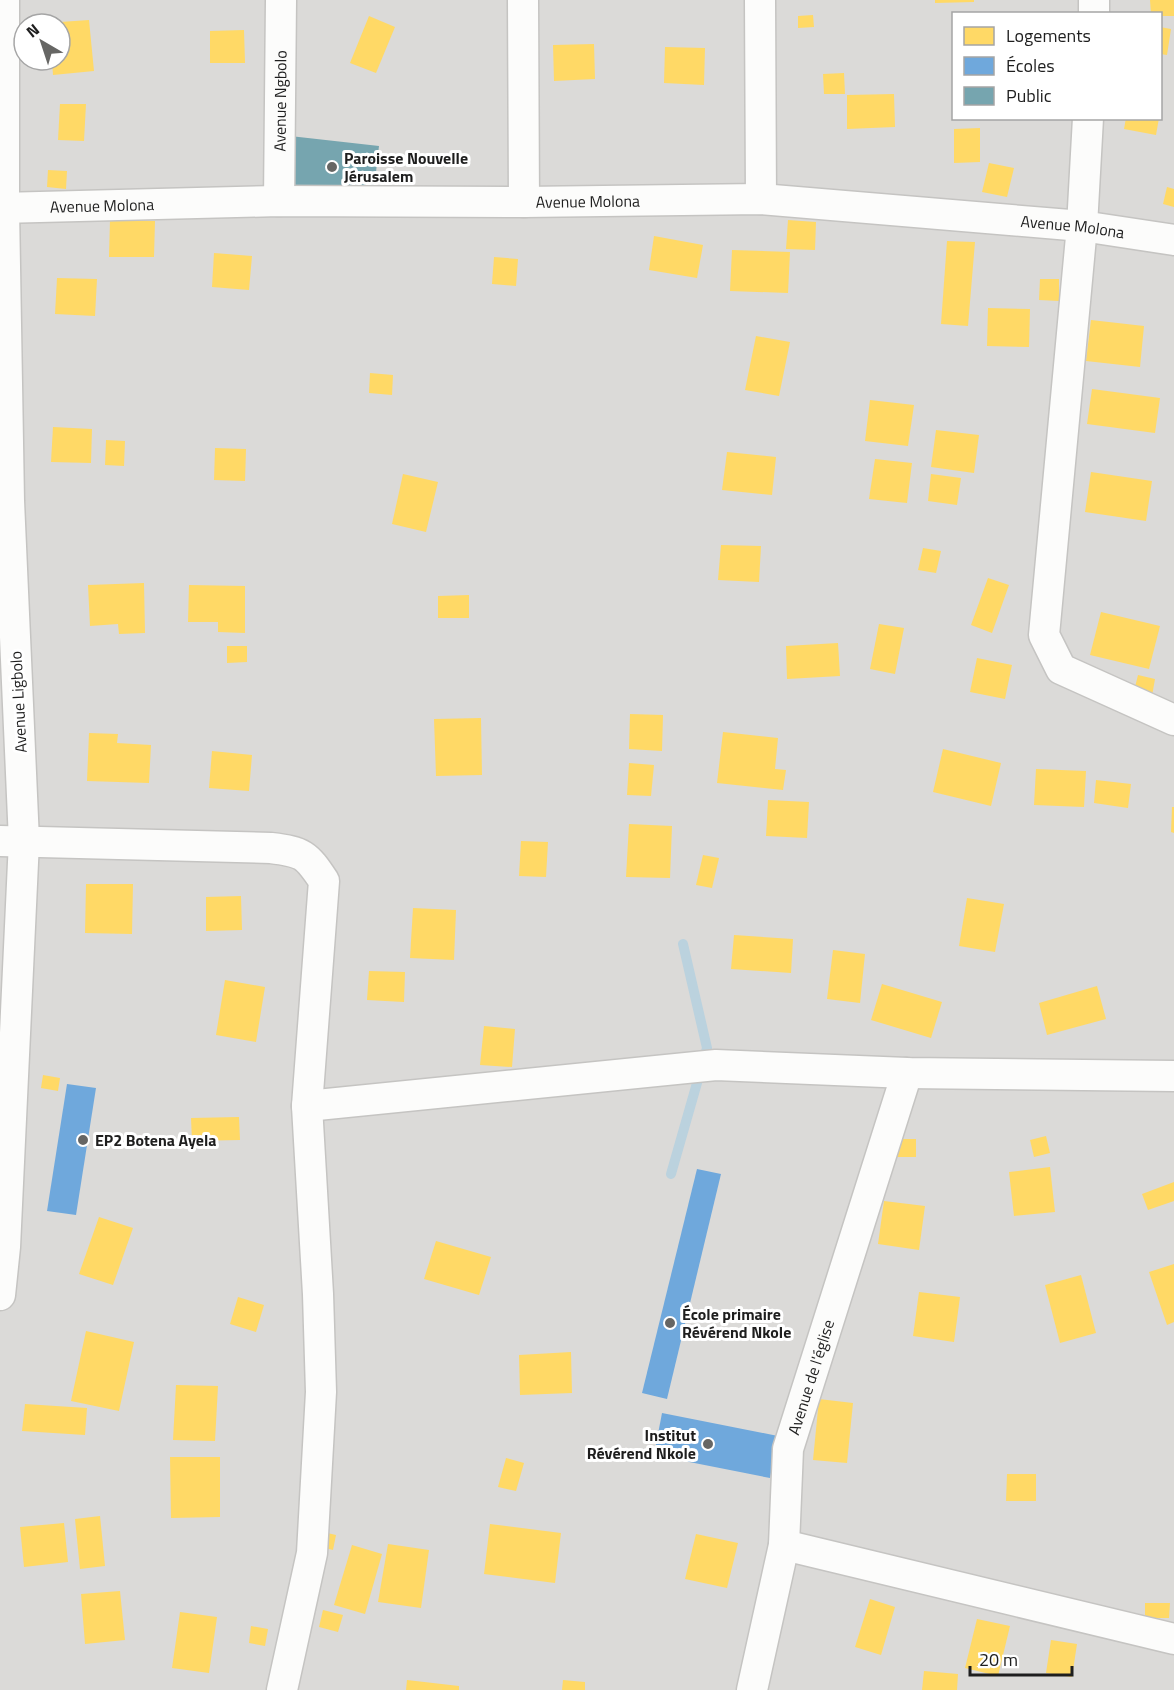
<svg xmlns="http://www.w3.org/2000/svg" width="1174" height="1690" viewBox="0 0 1174 1690" font-family="'Titillium Web',sans-serif">
<style>
.residential{fill:#dbdad8;fill-rule:evenodd}
.homes{fill:#ffd966}
.schools{fill:#6fa8dc}
.public{fill:#76a5af}
.lines{fill:none;stroke-linecap:round;stroke-linejoin:round}
.stream{stroke:#bbd2de;stroke-width:10}
.street-casing{stroke:#c5c4c2;stroke-width:33}
.street{stroke:#fcfcfb;stroke-width:30}
.poi-dot{fill:#666664;stroke:#fff;stroke-width:2}
.labels{text-anchor:middle;dominant-baseline:central;stroke-width:6;stroke-linejoin:round;paint-order:stroke}
.street-label{font-size:16px;fill:#1e1e1e;stroke:#fff}
.poi-label{font-size:16px;font-weight:bold;fill:#1e1e1e;stroke:#fff;text-anchor:start}
</style>
<rect width="100%" height="100%" fill="#ecebe6"/>
<path class="residential" d="M0,0h1174v1690h-1174zM954,14h206v104h-206zM24,24h36v36h-36z"/>
<g class="homes">
<path d="M935,0h39v2l-39,1z"/>
<path d="M1150,0h24v16h-14v-2h-9z"/>
<path d="M813,15l1,12 -16,1v-12z"/>
<path d="M369,16l26,11 -19,46 -26,-10z"/>
<path d="M89,20l5,51 -41,4 -1,-15h8v-38z"/>
<path d="M1160,27l11,2 -4,26 -7,-1z"/>
<path d="M244,30l1,33h-35v-32z"/>
<path d="M594,44l1,35 -41,2 -1,-36z"/>
<path d="M665,47l40,1 -1,37 -40,-2z"/>
<path d="M844,73l1,21h-21l-1,-20z"/>
<path d="M894,94l1,33 -48,2v-34z"/>
<path d="M60,104h26l-2,37 -26,-1z"/>
<path d="M1126,118h33l-3,17 -32,-6z"/>
<path d="M980,128v34l-26,1v-34z"/>
<path d="M989,163l25,5 -7,29 -25,-5z"/>
<path d="M48,170l19,1 -1,18 -19,-2z"/>
<path d="M1167,187l7,2v18l-11,-3z"/>
<path d="M110,220l45,1 -1,36h-45z"/>
<path d="M788,220l28,2 -1,28 -29,-1z"/>
<path d="M654,236l49,9 -6,33 -48,-8z"/>
<path d="M947,241l28,1 -7,84 -27,-2z"/>
<path d="M732,250l58,2 -2,41 -58,-2z"/>
<path d="M214,253l38,3 -3,34 -37,-3z"/>
<path d="M494,257l24,2 -2,27 -24,-2z"/>
<path d="M57,278l40,1 -2,37 -40,-2z"/>
<path d="M1040,279h19v22l-20,-1z"/>
<path d="M988,308l42,1 -1,38 -42,-1z"/>
<path d="M1091,320l53,6 -4,41 -54,-6z"/>
<path d="M756,336l34,6 -11,54 -34,-6z"/>
<path d="M370,373l23,2 -1,20 -23,-2z"/>
<path d="M1092,389l68,9 -5,35 -68,-9z"/>
<path d="M870,400l44,5 -6,41 -43,-5z"/>
<path d="M53,427l39,2 -1,34 -40,-1z"/>
<path d="M936,430l43,5 -5,38 -43,-6z"/>
<path d="M106,440l19,1 -1,25 -19,-1z"/>
<path d="M215,448l31,1 -1,32 -31,-1z"/>
<path d="M727,452l49,5 -4,38 -50,-5z"/>
<path d="M875,459l37,4 -5,40 -38,-4z"/>
<path d="M1091,472l61,9 -6,40 -61,-9z"/>
<path d="M403,474l35,8 -12,50 -34,-8z"/>
<path d="M931,474l30,4 -4,27 -29,-4z"/>
<path d="M721,545l40,1 -2,36 -41,-2z"/>
<path d="M923,548l18,3 -5,22 -18,-3z"/>
<path d="M988,578l21,7 -17,48 -21,-8z"/>
<path d="M144,583l1,50 -26,1 -1,-10 -28,2 -2,-41z"/>
<path d="M189,585l56,1v47l-27,-1v-10h-30z"/>
<path d="M469,595v23h-31v-22z"/>
<path d="M1101,612l59,14 -11,43 -59,-14z"/>
<path d="M879,624l25,4 -9,46 -25,-5z"/>
<path d="M838,643l2,33 -53,3 -1,-33z"/>
<path d="M227,646h20v16l-20,1z"/>
<path d="M977,658l35,7 -7,34 -35,-7z"/>
<path d="M1138,675l17,4 -3,17 -18,-5z"/>
<path d="M630,714l33,1 -1,36 -33,-2z"/>
<path d="M481,718l1,57 -46,1 -2,-57z"/>
<path d="M723,732l55,6 -3,31 11,1 -3,20 -66,-7z"/>
<path d="M89,733l29,1 -1,9 34,2 -2,38 -62,-2z"/>
<path d="M943,749l58,14 -10,43 -58,-14z"/>
<path d="M212,751l40,4 -3,36 -40,-3z"/>
<path d="M629,763l25,2 -3,31 -24,-1z"/>
<path d="M1036,769l50,2 -2,36 -50,-2z"/>
<path d="M1096,780l35,4 -3,24 -34,-5z"/>
<path d="M768,800l41,2 -2,36 -41,-2z"/>
<path d="M1172,807h2v26l-3,-1z"/>
<path d="M629,824l43,2 -2,52 -44,-1z"/>
<path d="M521,841l27,1 -2,35 -27,-1z"/>
<path d="M703,855l16,3 -7,30 -16,-3z"/>
<path d="M86,884h47l-1,50 -47,-1z"/>
<path d="M241,896l1,34 -36,1v-34z"/>
<path d="M967,898l37,6 -9,48 -36,-6z"/>
<path d="M413,908l43,2 -2,50 -44,-2z"/>
<path d="M734,935l59,4 -2,34 -60,-4z"/>
<path d="M833,950l32,4 -5,49 -33,-4z"/>
<path d="M369,971l36,1 -1,30 -37,-2z"/>
<path d="M225,980l40,7 -9,55 -40,-7z"/>
<path d="M882,984l60,18 -11,36 -60,-18z"/>
<path d="M1097,986l9,33 -59,16 -8,-32z"/>
<path d="M484,1026l31,3 -3,38 -32,-2z"/>
<path d="M43,1075l17,3 -2,13 -17,-3z"/>
<path d="M239,1117l1,23 -48,1 -1,-23z"/>
<path d="M1046,1136l4,17 -16,4 -4,-17z"/>
<rect x="895" y="1139" width="21" height="18"/>
<path d="M1050,1167l5,45 -41,4 -5,-44z"/>
<path d="M1174,1182v19l-26,9 -6,-16z"/>
<path d="M884,1201l41,5 -6,44 -41,-6z"/>
<path d="M99,1217l34,11 -20,57 -34,-11z"/>
<path d="M436,1241l55,16 -12,38 -55,-16z"/>
<path d="M1174,1264v58l-7,3 -18,-53z"/>
<path d="M1081,1275l15,58 -36,10 -15,-58z"/>
<path d="M919,1292l41,5 -6,45 -41,-6z"/>
<path d="M238,1297l26,8 -8,27 -26,-8z"/>
<path d="M86,1331l48,11 -15,69 -48,-10z"/>
<path d="M571,1352l1,41 -52,2 -1,-40z"/>
<path d="M176,1385l42,1 -3,55 -42,-1z"/>
<path d="M819,1399l34,4 -6,60 -34,-3z"/>
<path d="M25,1404l62,4 -2,27 -63,-4z"/>
<path d="M170,1457h50v60l-49,1z"/>
<path d="M506,1458l18,5 -8,28 -18,-4z"/>
<path d="M1007,1474h29v27h-30z"/>
<path d="M100,1516l5,50 -25,3 -5,-50z"/>
<path d="M64,1523l4,39 -44,5 -4,-40z"/>
<path d="M490,1524l71,9 -6,50 -71,-9z"/>
<path d="M323,1532l13,3 -3,15 -12,-3z"/>
<path d="M696,1534l42,9 -11,45 -42,-9z"/>
<path d="M388,1544l41,6 -8,58 -43,-6z"/>
<path d="M352,1545l30,9 -17,60 -31,-9z"/>
<path d="M120,1591l5,49 -40,4 -4,-50z"/>
<path d="M870,1599l25,8 -14,48 -26,-8z"/>
<path d="M1145,1603h25l-1,15h-24z"/>
<path d="M323,1610l20,5 -5,17 -19,-5z"/>
<path d="M180,1612l37,5 -8,56 -37,-5z"/>
<path d="M977,1619l33,7 -12,50 -33,-8z"/>
<path d="M251,1626l17,3 -3,17 -16,-3z"/>
<path d="M1051,1640l26,4 -5,33 -26,-4z"/>
<path d="M924,1671l34,3 -1,16h-35z"/>
<path d="M407,1680l52,6v4h-53z"/>
<path d="M563,1680l22,2v8h-23z"/>
</g>
<g class="schools">
<path d="M67,1084l29,4 -20,127 -29,-4z"/>
<path d="M697,1169l24,5 -54,225 -25,-6z"/>
<path d="M662,1413l116,23 -8,42 -116,-23z"/>
</g>
<path class="public" d="M290,136l89,10 -6,52 -89,-10z"/>
<g class="lines">
<path class="stream" d="M671,1174l36,-126 -24,-104"/>
<g class="street-casing">
<g id="street">
<path d="M523,0l1,202"/>
<path d="M760,0l1,199"/>
<path d="M1094,14v-14"/>
<path d="M1088,118l-6,108 -38,409 17,34 113,51"/>
<path id="s1" d="M279,201l2,-201"/>
<path id="s2" d="M0,208l279,-7 245,1 237,-3 321,27 92,14"/>
<path d="M0,841l271,7c32,4 35,6 53,33l-17,225 11,188 3,98 -9,161 -30,137"/>
<path d="M307,1106l409,-41 191,8 267,3"/>
<path d="M0,1295l5,-48 19,-406 -15,-340 -5,-293v-208"/>
<path d="M784,1545l390,94"/>
<path id="s3" d="M752,1690l32,-145 4,-96 119,-376"/>
</g>
</g>
<use href="#street" class="street"/>
</g>
<g class="poi-dot">
<circle cx="332" cy="167" r="6"/>
<circle cx="83" cy="1140" r="6"/>
<circle cx="670" cy="1323" r="6"/>
<circle cx="708" cy="1444" r="6"/>
</g>
<g class="labels">
<g class="street-label">
<text stroke="none"><textPath href="#s1" startOffset="100">Avenue Ngbolo</textPath></text>
<text stroke="none"><textPath href="#s2" startOffset="588">Avenue Molona</textPath></text>
<text stroke="none"><textPath href="#s2" startOffset="102">Avenue Molona</textPath></text>
<text stroke="none"><textPath href="#s2" startOffset="1074">Avenue Molona</textPath></text>
<text transform="translate(18 702) rotate(-93)">Avenue Ligbolo</text>
<text stroke="none"><textPath href="#s3" startOffset="320">Avenue de l'église</textPath></text>
</g>
<g class="poi-label">
<text x="344" y="158">Paroisse Nouvelle<tspan x="344" dy="18">Jérusalem</tspan></text>
<text x="95" y="1140">EP2 Botena Ayela</text>
<text x="682" y="1314">École primaire<tspan x="682" dy="18">Révérend Nkole</tspan></text>
<text x="696" y="1435" text-anchor="end">Institut<tspan x="696" dy="18">Révérend Nkole</tspan></text>
</g>
</g>
<rect x="952" y="12" width="210" height="108" fill="#ffffff" stroke="#a5a5a5" stroke-width="1.5"/>
<rect x="964" y="27" width="30" height="18" fill="#ffd966" stroke="#a5a5a5" stroke-width="1.5"/>
<text x="1006" y="42" font-size="18" fill="#1e1e1e">Logements</text>
<rect x="964" y="57" width="30" height="18" fill="#6fa8dc" stroke="#a5a5a5" stroke-width="1.5"/>
<text x="1006" y="72" font-size="18" fill="#1e1e1e">Écoles</text>
<rect x="964" y="87" width="30" height="18" fill="#76a5af" stroke="#a5a5a5" stroke-width="1.5"/>
<text x="1006" y="102" font-size="18" fill="#1e1e1e">Public</text>
<g transform="translate(42 42) rotate(321)"><circle r="28" fill="#ffffff" stroke="#a5a5a5" stroke-width="1.5"/>
<path d="M0-4.5L10 22L0 15L-10 22Z" fill="#666664"/>
<text y="-9" font-size="16" font-weight="bold" text-anchor="middle" fill="#1e1e1e">N</text>
</g>
<path d="M970 1666v9h102v-9" fill="none" stroke="#1e1e1e" stroke-width="3"/>
<text x="979" y="1666" font-size="18" fill="#1e1e1e" stroke="#ffffff" stroke-width="4.5" paint-order="stroke">20 m</text>
</svg>
